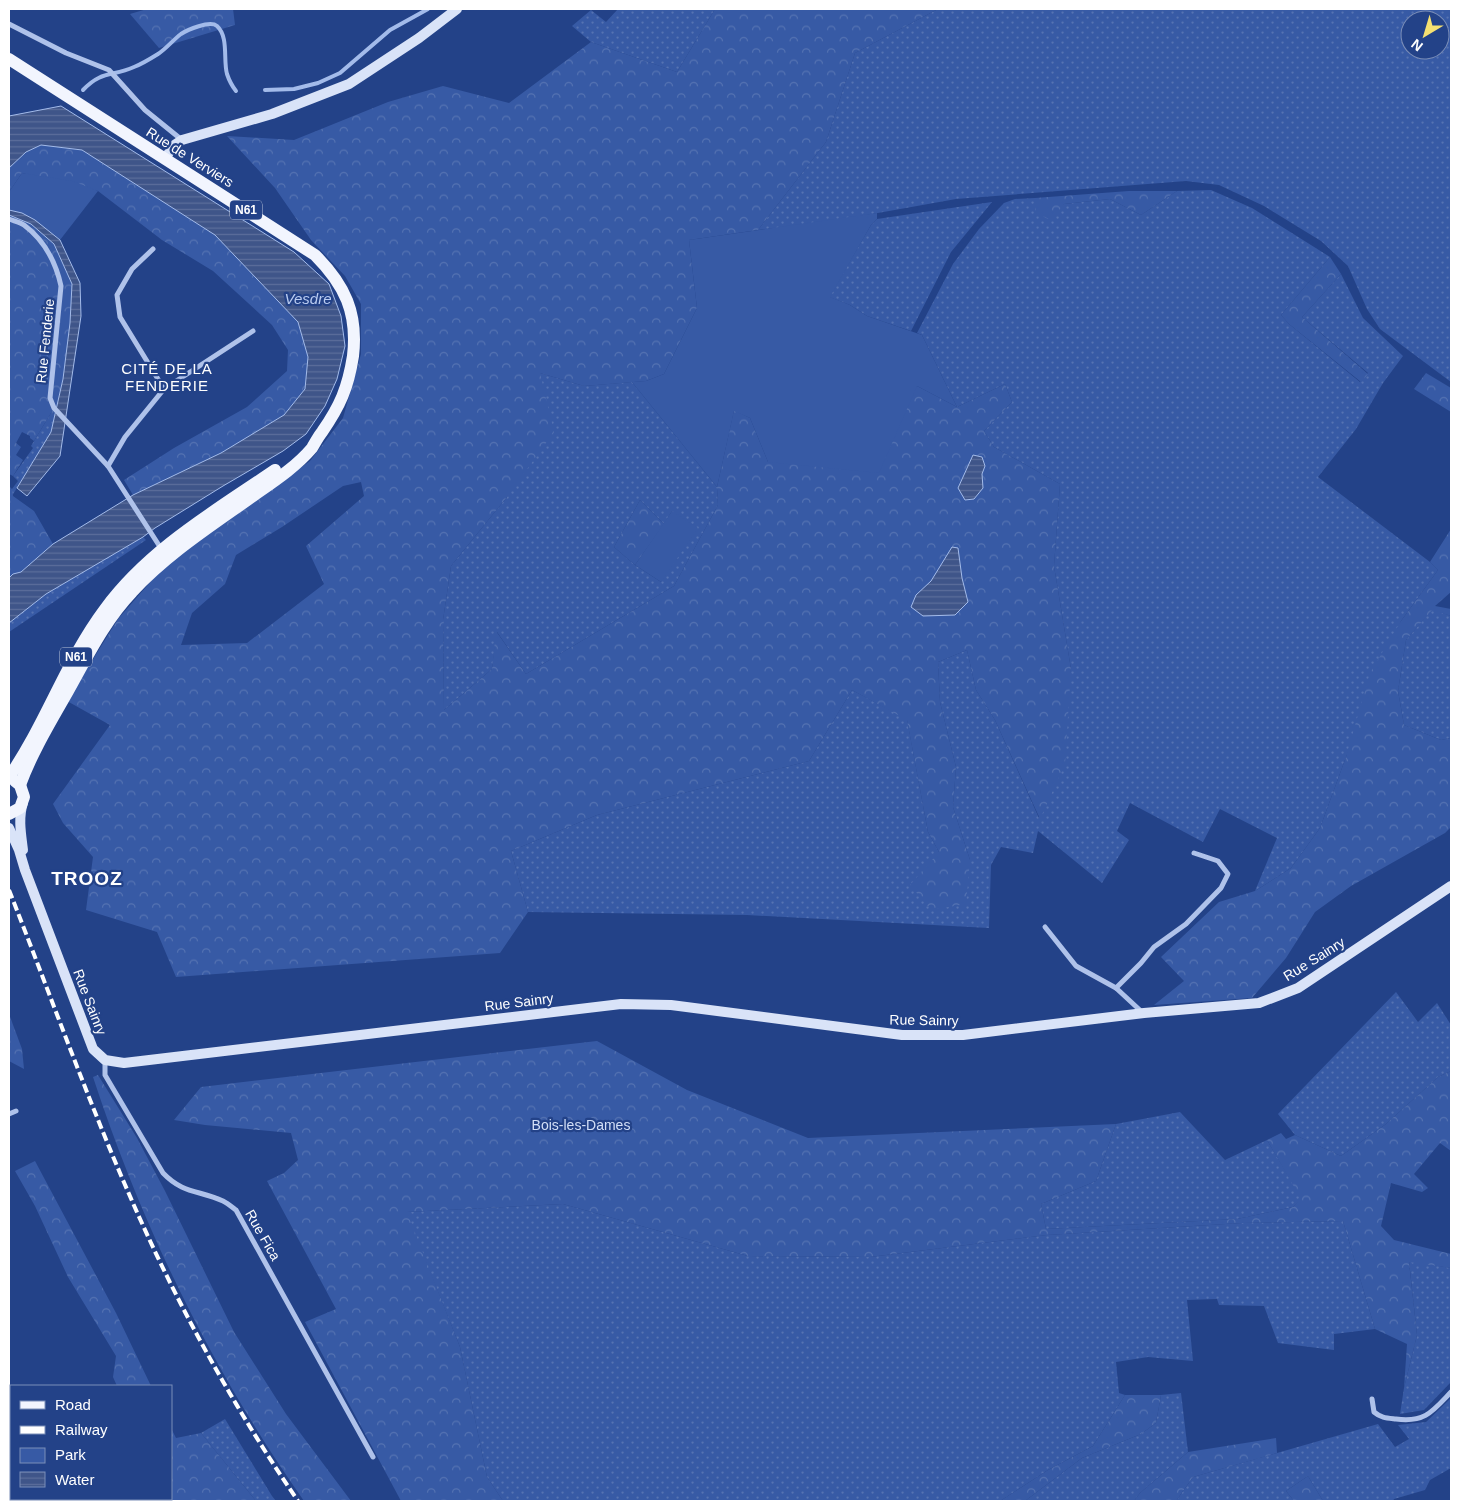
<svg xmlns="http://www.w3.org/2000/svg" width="1460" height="1510" viewBox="0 0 1460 1510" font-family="Helvetica,sans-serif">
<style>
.grass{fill:url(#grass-dots);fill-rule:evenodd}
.forest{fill:url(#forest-crowns);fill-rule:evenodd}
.park{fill:#375aa5}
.water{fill:url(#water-rules);stroke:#a3bbea}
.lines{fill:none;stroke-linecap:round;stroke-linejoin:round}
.stream{stroke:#a3bbea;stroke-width:4}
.street{stroke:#afc2ea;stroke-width:5}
.secondary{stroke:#d9e3f8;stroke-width:10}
.primary{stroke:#f2f5fe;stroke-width:12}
.rail{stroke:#fff;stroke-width:4;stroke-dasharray:9 4;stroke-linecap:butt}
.labels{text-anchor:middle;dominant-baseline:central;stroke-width:4.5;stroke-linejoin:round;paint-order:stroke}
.shield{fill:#234288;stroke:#bdc6db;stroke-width:1}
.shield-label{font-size:12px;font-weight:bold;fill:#fff}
.street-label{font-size:14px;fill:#fff;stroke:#234288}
.park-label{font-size:14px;fill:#d3dff7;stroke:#234288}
.water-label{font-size:15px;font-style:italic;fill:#baccf1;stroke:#234288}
.neighbourhood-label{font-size:15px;letter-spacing:1px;fill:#fff;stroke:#234288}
.district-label{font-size:19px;font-weight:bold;letter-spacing:1px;fill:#fff;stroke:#234288}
</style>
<defs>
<pattern id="grass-dots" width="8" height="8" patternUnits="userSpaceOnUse" patternTransform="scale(1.25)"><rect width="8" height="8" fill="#375aa5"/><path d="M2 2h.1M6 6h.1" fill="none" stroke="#5573b2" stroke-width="1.8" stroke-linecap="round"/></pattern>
<pattern id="forest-crowns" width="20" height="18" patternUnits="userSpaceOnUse" patternTransform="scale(1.25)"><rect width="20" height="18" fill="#375aa5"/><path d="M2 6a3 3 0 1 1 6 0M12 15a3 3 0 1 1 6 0" fill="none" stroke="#5573b2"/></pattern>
<pattern id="water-rules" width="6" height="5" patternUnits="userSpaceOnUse" patternTransform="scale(1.25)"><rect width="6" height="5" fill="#3f5589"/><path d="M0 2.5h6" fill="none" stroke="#5c6e9b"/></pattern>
</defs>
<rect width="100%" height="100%" fill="#234288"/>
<g class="grass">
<path d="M618,9h97l-38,63 -86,-30 -19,-16 19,-16 15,12z"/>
<path d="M938,9h513v373l-71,-53 -13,-20 -19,-43 -27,-25 -57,-35 -45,-21 -33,-4 -230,18 -134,24 -64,7 68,-88 29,-89zM1410,20h30v30h-30z"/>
<path d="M1211,190l41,18 78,49 -49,58 8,9 71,58 8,-9 -66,-56 39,-43 22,44 40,38 -20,27 -27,46 -38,48 112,85 8,8 -37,51 -55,136 -26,71 -29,40 -36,23 22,-53 -57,-29 -17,33 -73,-39 -13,28 12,9 -27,43 -64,-52 -5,22 -32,-6 -10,18 -2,63 -242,-13 -219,-3 -17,-61 86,-36 212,-54 43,-71 55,29 21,113 11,20 31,8 -17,-53 3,-40 -16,-65 -2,-40 29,-12 9,40 19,30 44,98 32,-149 -17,-103 6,-82 -66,-37 -10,-16 28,-29 -7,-18 -48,23 -35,-72 -5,-2 36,-69 26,-35 25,-26 11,-4 20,-1v15l29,-9 46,-5 31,16 36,-24z"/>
<path d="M992,202l-41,50 -40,79 -44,-15 -17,-11 -21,-8 42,-72 6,-6z"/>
<path d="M540,373l44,13 48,-4 85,105 1,18 -44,81 -148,88 -29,-42 -5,37 -48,41 -1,-90 8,-54 56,-69zM640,500l24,24 8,-13 -11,71 -26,-17 -21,-18z"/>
<path d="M51,413l5,1 -5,18 -39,64v-7l6,-8 -5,-5 20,-28 -2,-2z"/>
<path d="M143,537l3,3 -137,92v-9l37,-29z"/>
<path d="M1432,609l19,7v122l-10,2 -37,-15 -6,-34 8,-51z"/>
<path d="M1396,992l22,30 19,-19 14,22v46l-13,6 -52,47 -45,32 -46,-21 -17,-21z"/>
<path d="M1180,1112l45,48 42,-20 35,59 -9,8 -56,12 -191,10 -5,-25 55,-23 20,-57z"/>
<path d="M563,1204l185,52 122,1 177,-22 195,-12 101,-2 32,108 -41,5v16l-56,-7 -14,-37 -45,-1 -2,-6 -30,1 6,61 -45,-4 -32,5 3,31 6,2 -32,51 -45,24 -48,31 -20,-1 -1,1h-476l-16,-24 -27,-130 -54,-135z"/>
<path d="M1409,1261l42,7v114l-27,28 -24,4 4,-26 13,-53z"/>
<path d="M1181,1393l7,59 -48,41 -6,8h-109l57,-43 59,-24 15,-11 5,-28z"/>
<path d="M1451,1398v70l-21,12 -5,10 -31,9 -1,2h-70l-15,-25 -22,15 8,10h-118l17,-24 185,-53 17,23 14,-8 -11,-14 28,-3z"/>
<path d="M225,1419l47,77 4,5h-20l-55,-68z"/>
</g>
<g class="forest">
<path d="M147,9h86l2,16 -76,23 -29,-34z"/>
<path d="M715,9h223l-83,44 -29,89 -68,88 -69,10 8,68 -33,66 -18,7 -62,5 -44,-13 14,59 -47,65 -56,69 -8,54 1,90 48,-41 4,-38 30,43 148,-88 44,-81 -1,-18 17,-77 16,8 18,44 149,-76 40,21 48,-23 7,18 -28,29 10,16 66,37 -6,82 17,103 -6,95 -25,55 -45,-99 -19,-30 -9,-40 -29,12 2,40 16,65 -3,40 17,53 -4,44 -35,6 -21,-25 29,-33 -11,-20 -21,-112 -55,-30 -43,71 -212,54 -86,36 17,61 -28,41 -324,24 -19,-45 -71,-22 7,-53 -30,-34 -10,-19 57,-79 -43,-24 51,-82 48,-55 144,-103 33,-43 18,-64v-50l-16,-28 -34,-36 -36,-52 -48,-52 67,4 94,-38 55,-16 66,17 82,-61 86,30zM361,482l3,14 -58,50 18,38 -77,59 -66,2 11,-32 33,-29 11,-29 46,-28 61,-41z"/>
<path d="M41,145l41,5 133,85 83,87 10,35 -3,32 -21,26 -63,38 -88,42 -9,-15 50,-32 73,-41 40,-36 1,-21 -16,-25 -59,-54 -51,-31 -64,-49 -76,-18 -13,19v-24l17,-16z"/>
<path d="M1129,191h48l-36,24 -31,-16 -46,5 -13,16 -16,-7v-15z"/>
<path d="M9,215l22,9 23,20 18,40 -2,39 -7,56 -7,35 -5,-1 -17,28 -4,-3v-2l-8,-4 -6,11 5,4 -5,8 7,5 -10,16 -4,-2z"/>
<path d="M1330,257l11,17 -39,43 66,57 -7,8 -72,-58 -8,-9z"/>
<path d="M1426,373l25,15v24l-37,-23z"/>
<path d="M9,486l3,3 1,7 21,15 19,33 -32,28 -8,2 -4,4z"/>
<path d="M640,500l24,24 -29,41 -21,-18z"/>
<path d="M1451,529v63l-16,14 16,3v7l-19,-6 -26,30 -8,51 6,34 37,15 10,-2v89l-6,6 -94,53 -36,26 -29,46 -34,40 -98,7 30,-24 -23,-24 58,-55 36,-11 36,-23 29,-40 26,-71 24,-84 31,-52 37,-51 -8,-8z"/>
<path d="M9,1014l13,35 2,20 -15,-8z"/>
<path d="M597,1041l90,49 121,48 308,-14 -20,57 -55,23 5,25 191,-10 56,-12 8,-8 -34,-59 14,-7 5,6 9,-4 46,21 45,-32 52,-47 13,-6v80l-11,-8 -26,31 14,14 -6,4 -31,-9 -10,43 13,14 57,14v14l-42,-6 8,73 -13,53 3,-44 -32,-15 -32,-108 -101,2 -195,12 -177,22 -122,-1 -185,-52 -156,8 53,135 27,130 16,24h-102l-96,-179 31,-13 -69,-128 17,-8 14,-13 -7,-27 -86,-8 -31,-5 27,-33z"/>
<path d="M98,1075l39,63 28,53 69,141 52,82 65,87h-47c-91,-129 -162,-274 -211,-424z"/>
<path d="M35,1161l81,152 35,73h-34l-4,-9 3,-21 -48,-79 -33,-71 -20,-35z"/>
<path d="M1125,1395h36l-5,28 -15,11 -59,24 -57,43h-25l48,-31 45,-24z"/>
<path d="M171,1428l5,10 25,-5 55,68h-83l-2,-3z"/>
<path d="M1276,1438l1,15 -84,24 -17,24h-42l6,-8 48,-41z"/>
<path d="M1308,1476l15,25h-29l-8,-10z"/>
</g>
<g class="park">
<path d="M22,173l50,8 26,10 -38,49c-17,-13 -31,-24 -51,-30v-18z"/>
<path d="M877,213v6l-6,6 -41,72 20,8 17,11 55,19 35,72 -40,-21 -38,87 -111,-11 -18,-44 -16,-7 -17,76 -85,-105 14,-1 18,-7 33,-66 -8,-68z"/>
<path d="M672,511l26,17 -37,54 -26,-17z"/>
</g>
<g class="water">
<path d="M61,106l233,146 35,32 12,32 4,30 -8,33 -12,27 -19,28 -23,17 -60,35 -68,42 -12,9 -97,57 -37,29v-45l4,-4 8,-2 32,-28 80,-49 88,-42 63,-38 21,-26 3,-32 -10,-35 -83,-87 -133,-85 -41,-5 -15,7 -17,16v-52z"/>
<path d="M9,210l13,3 13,7 25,20 20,43 1,33 -21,140 -33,40 -10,-8 34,-56 12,-53 7,-56 2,-39 -18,-40 -23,-20 -22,-9z"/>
<path d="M973,455l9,2 3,9 -3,8 1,14 -9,11 -9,1 -7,-12z"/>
<path d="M952,547l6,1 4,30 6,24 -13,13 -32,1 -12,-9 5,-12 15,-14z"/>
</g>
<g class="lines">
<g class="stream">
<path d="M83,90c19,-20 29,-13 51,-23 8,-3 16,-8 24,-13 8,-5 15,-14 23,-20 6,-4 29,-14 36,-8 12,11 6,34 10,48 2,6 5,12 9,17"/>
<path d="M265,90l29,-1 24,-6 22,-10 50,-43 38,-21"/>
</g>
<g class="street">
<path d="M9,24l57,29 43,17 36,40 37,30"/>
<path d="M9,219c5,2 11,3 15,6 20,15 32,38 37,61l-11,112 4,10 54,58 54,84"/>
<path d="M153,249l-21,20 -15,26 3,22 44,72"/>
<path d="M108,466l17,-29 39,-48 89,-58"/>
<path d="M1045,927l31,39 40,22 27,25"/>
<path d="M1116,988l25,-25 13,-16 32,-23 35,-36 7,-14 -10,-13 -24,-8"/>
<path d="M105,1060v15l58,98c20,21 36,17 60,28 4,2 9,6 13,9l137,247"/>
<path d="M9,1114l7,-3"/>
<path d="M1372,1399l2,13c7,6 13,6 22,7 29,4 37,-8 55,-27"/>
</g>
<g class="secondary">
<path d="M165,159l8,-13 9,-6 90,-26 77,-30 70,-46 38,-29"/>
<path d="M9,828l10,22 6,20 68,179 12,11 19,3 497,-59 50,1 231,30h61l181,-22 115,-10 39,-15 153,-102"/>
<path d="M23,850c-2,-16 -5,-32 0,-47"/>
</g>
<g class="primary">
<path d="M9,59l306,196c30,30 43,58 38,101 -5,32 -13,50 -31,76 -4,5 -7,11 -10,16 -16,19 -39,34 -59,48 -42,30 -86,58 -121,96 -27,28 -45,65 -64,99 -17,30 -36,61 -48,94"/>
<path d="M9,777c37,-53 57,-116 96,-168 44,-60 110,-98 170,-139"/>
<path d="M9,814l11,-6 4,-11 -4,-12 -5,-4"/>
</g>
<path class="rail" d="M9,890c49,124 93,251 151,372 40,83 86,163 138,239"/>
</g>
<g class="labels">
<g class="shield">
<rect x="230" y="200.5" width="32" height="19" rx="4"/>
<rect x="60" y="647.5" width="32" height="19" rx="4"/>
</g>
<g class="shield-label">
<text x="246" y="210">N61</text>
<text x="76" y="657">N61</text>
</g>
<g class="street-label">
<text transform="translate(190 157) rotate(32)">Rue de Verviers</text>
<text transform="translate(45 341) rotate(-84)">Rue Fenderie</text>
<text transform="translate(1314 959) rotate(-32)">Rue Sainry</text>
<text transform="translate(90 1002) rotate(69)">Rue Sainry</text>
<text transform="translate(519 1002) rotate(-7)">Rue Sainry</text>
<text transform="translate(924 1020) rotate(1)">Rue Sainry</text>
<text transform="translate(263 1235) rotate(60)">Rue Fica</text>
</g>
<g class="park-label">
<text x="581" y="1125">Bois-les-Dames</text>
</g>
<g class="water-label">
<text x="308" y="298">Vesdre</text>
</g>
<g class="neighbourhood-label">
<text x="167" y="368">CITÉ DE LA<tspan x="167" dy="17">FENDERIE</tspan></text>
</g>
<g class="district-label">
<text x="87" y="878">TROOZ</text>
</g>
</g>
<rect width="1460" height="1510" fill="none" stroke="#ffffff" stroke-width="20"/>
<rect x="10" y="1385" width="162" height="115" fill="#234288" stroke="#7b8eb8"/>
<rect x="20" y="1401" width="25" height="8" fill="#f2f5fe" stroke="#7b8eb8"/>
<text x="55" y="1410" font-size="15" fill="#ffffff">Road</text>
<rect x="20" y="1426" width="25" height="8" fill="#ffffff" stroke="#7b8eb8"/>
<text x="55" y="1435" font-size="15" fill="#ffffff">Railway</text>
<rect x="20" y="1448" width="25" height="15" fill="#375aa5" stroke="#7b8eb8"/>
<text x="55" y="1460" font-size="15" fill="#ffffff">Park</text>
<rect x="20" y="1472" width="25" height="15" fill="url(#water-rules)" stroke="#7b8eb8"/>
<text x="55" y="1485" font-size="15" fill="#ffffff">Water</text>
<g transform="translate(1425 35) rotate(218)"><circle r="24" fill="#234288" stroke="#7b8eb8"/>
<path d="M0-4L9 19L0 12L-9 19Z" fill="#f5e071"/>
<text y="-8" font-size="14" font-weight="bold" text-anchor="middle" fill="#ffffff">N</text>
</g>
</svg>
